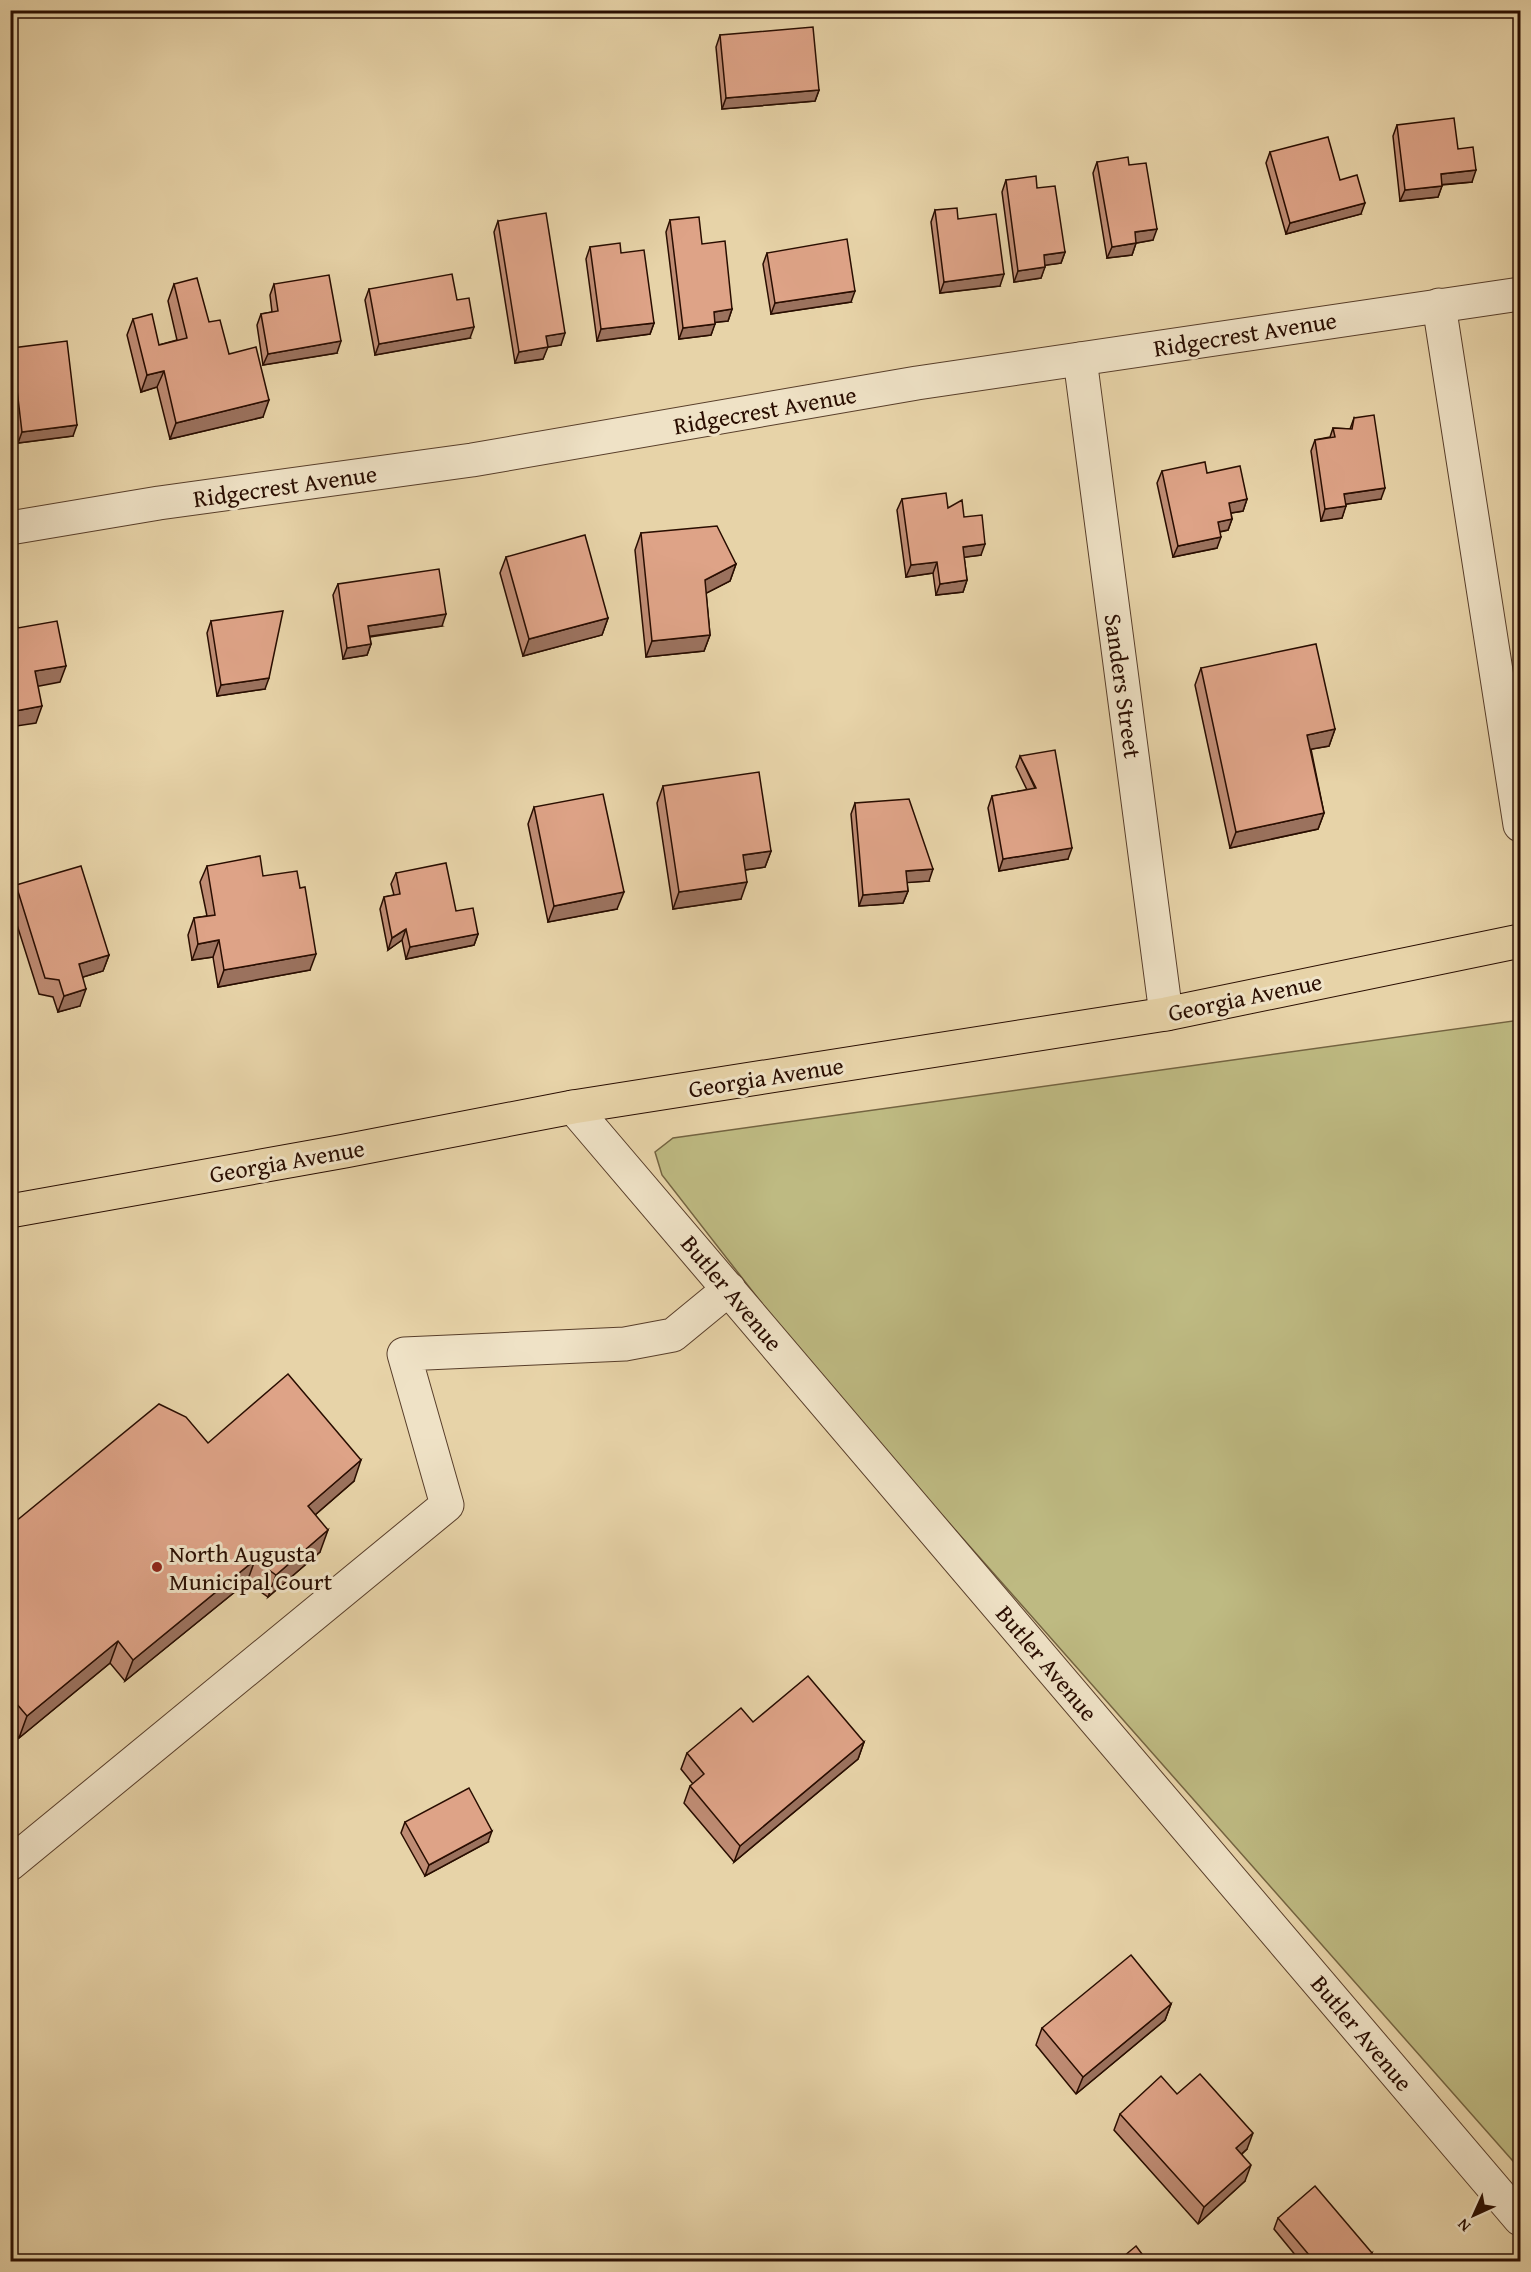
<svg xmlns="http://www.w3.org/2000/svg" width="1531" height="2272" viewBox="0 0 1531 2272" font-family="'Gentium Book Plus',serif">
<style>
.green{fill:#beba82;stroke:#746441;stroke-width:1.5}
.lines{fill:none;stroke-linecap:round;stroke-linejoin:round}
.minor-casing{stroke:#583e2a;stroke-width:35}
.major-casing{stroke:#290d00;stroke-width:35}
.minor{stroke:#efe2c6;stroke-width:33}
.major{stroke:#e7d3a8;stroke-width:33}
.wall{fill:#bf8c74;stroke:#290d00;stroke-width:1.5}
.shaded-wall{fill:#9b725e;stroke:#290d00;stroke-width:1.5}
.building{fill:#dea387;stroke:#290d00;stroke-width:1.5}
.poi-dot{fill:#8f2418;stroke:#efe2c6;stroke-width:2}
.labels{text-anchor:middle;dominant-baseline:central;stroke-width:6;stroke-linejoin:round;paint-order:stroke}
.street-label{font-size:24px;fill:#290d00;stroke:#efe2c6}
.poi-label{font-size:24px;fill:#290d00;stroke:#efe2c6;text-anchor:start}
</style>
<rect width="100%" height="100%" fill="#e7d3a8"/>
<filter id="stains"><feTurbulence type="fractalNoise" baseFrequency=".00333" numOctaves="4"/><feColorMatrix values="0 0 0 0 .2 0 0 0 0 .09 0 0 0 0 .02 0 0 0 .5 -.17"/></filter>
<radialGradient id="worn" r=".72"><stop offset=".6" stop-color="#630" stop-opacity="0"/><stop offset="1" stop-color="#630" stop-opacity=".3"/></radialGradient>
<path class="green" d="M1520,1020v1149l-707,-800 -151,-194 -7,-23 18,-14z"/>
<g class="lines">
<g class="minor-casing">
<g id="minor">
<path d="M1439,305l81,520"/>
<path d="M1080,359l86,655"/>
<path d="M10,528l149,-25 313,-43 445,-77 603,-89"/>
<path d="M573,1107l947,1112"/>
<path d="M10,1864l437,-359 -43,-151 221,-10 48,-9 56,-46"/>
</g>
</g>
<g class="major-casing">
<path id="major" d="M10,1211l335,-60 228,-44 593,-93 354,-73"/>
</g>
<use href="#minor" class="minor"/>
<use href="#major" class="major"/>
</g>
<g class="wall">
<path d="M720,35l99,55 -4,11 -93,8 -6,-62z"/>
<path d="M1397,125l61,24 14,33 -30,3 -4,12 -38,4 -7,-65z"/>
<path d="M1270,152l91,62 -75,20 -20,-71z"/>
<path d="M1097,162l32,3 24,75 -17,3 -4,12 -25,3 -14,-85z"/>
<path d="M1006,180l31,8 28,64 -4,11 -16,2 -4,13 -27,4 -12,-90z"/>
<path d="M935,210l65,76 -60,7 -9,-71z"/>
<path d="M670,220l32,24 30,65 -4,12 -13,1 -4,13 -32,4 -13,-107z"/>
<path d="M498,221l63,124 -14,2 -4,12 -28,4 -21,-131z"/>
<path d="M590,247l31,6 33,70 -4,11 -53,7 -11,-82z"/>
<path d="M767,253l84,49 -80,12 -8,-50z"/>
<path d="M174,284l35,38 20,32 34,63 -93,22 -13,-52 -16,5 -14,-57 6,-16 26,26 18,-5 -9,-39z"/>
<path d="M274,284l63,69 -74,12 -6,-40 4,-11 11,-2 -2,-17z"/>
<path d="M369,289l101,49 -95,17 -10,-55z"/>
<path d="M12,348l61,88 -55,7 -8,-60v-32z"/>
<path d="M1354,418l27,81 -35,5 -4,14 -21,3 -10,-70 4,-11 15,-3 3,-9 17,1z"/>
<path d="M1162,471l45,2 40,26 -4,12 -12,2 1,6 -4,11 -8,2 -3,16 -44,9 -16,-74z"/>
<path d="M902,499l46,9 16,9 17,38 -17,2 3,23 -4,12 -27,3 -3,-22 -27,4 -9,-67z"/>
<path d="M641,533l95,31 -6,17 -24,12 4,42 -6,16 -58,6 -11,-107z"/>
<path d="M506,557l102,61 -6,17 -79,21 -23,-83z"/>
<path d="M338,584l104,42 -72,11 1,7 -4,11 -24,4 -10,-64z"/>
<path d="M211,621l54,68 -48,7 -10,-63z"/>
<path d="M1201,668l134,61 -6,17 -18,3 13,64 -6,16 -88,19 -35,-163z"/>
<path d="M1020,756l48,103 -69,12 -11,-63 4,-12 35,-6 -11,-23z"/>
<path d="M663,786l108,65 -6,16 -20,3 -4,29 -68,10 -16,-106z"/>
<path d="M855,803l74,78 -22,1 1,9 -5,12 -44,3 -8,-92z"/>
<path d="M534,807l83,102 -69,13 -20,-98z"/>
<path d="M207,866l56,10 47,94 -92,17 -5,-30 -21,3 -4,-25 6,-17 13,-2 -7,-34z"/>
<path d="M396,873l60,38 22,23 -4,11 -68,14 -4,-19 -14,10 -8,-41 4,-12 10,-2 -3,-11z"/>
<path d="M16,885l93,70 -6,16 -20,6 -3,29 -22,6 -5,-15 -14,-3 -29,-91v-3z"/>
<path d="M208,1443l146,38 -39,34 5,37 -52,45 -21,-15 -122,99 -15,-18 -91,75 -9,-11v-201z"/>
<path d="M864,1742l-6,17 -124,103 -50,-59 6,-17 3,-2 -12,-15 6,-16z"/>
<path d="M405,1822l83,20 -63,34 -24,-43z"/>
<path d="M1171,2004l-6,16 -89,74 -40,-49 6,-17z"/>
<path d="M1177,2094l70,55 -5,5 3,27 -47,43 -84,-94 6,-16z"/>
<path d="M1278,2218l91,44h-68l-27,-33z"/>
</g>
<g class="shaded-wall">
<path d="M819,90l-4,11 -93,8 4,-11z"/>
<path d="M1476,170l-4,12 -35,3 4,-11z"/>
<path d="M1442,186l-4,11 -38,4 5,-11z"/>
<path d="M1365,203l-4,11 -75,20 4,-11z"/>
<path d="M1157,229l-4,11 -22,4 4,-12z"/>
<path d="M1136,243l-4,12 -25,3 5,-11z"/>
<path d="M1065,252l-4,11 -21,3 4,-11z"/>
<path d="M1045,267l-4,11 -27,4 4,-11z"/>
<path d="M1004,274l-4,12 -60,7 4,-11z"/>
<path d="M855,291l-4,11 -80,12 4,-11z"/>
<path d="M732,309l-4,12 -19,2 5,-11z"/>
<path d="M654,323l-4,11 -53,7 4,-12z"/>
<path d="M715,324l-4,11 -32,4 4,-11z"/>
<path d="M474,327l-4,11 -95,17 4,-11z"/>
<path d="M565,333l-4,12 -19,3 4,-12z"/>
<path d="M341,341l-4,12 -74,12 5,-11z"/>
<path d="M548,347l-5,12 -28,4 4,-11z"/>
<path d="M164,371l-7,16 -16,5 6,-17z"/>
<path d="M269,400l-6,17 -93,22 6,-16z"/>
<path d="M77,425l-4,11 -55,7 4,-11z"/>
<path d="M1385,488l-4,11 -41,6 4,-11z"/>
<path d="M1247,499l-4,12 -18,3 4,-11z"/>
<path d="M1346,506l-4,12 -21,3 4,-12z"/>
<path d="M1232,519l-4,11 -15,3 5,-11z"/>
<path d="M1221,537l-4,11 -44,9 5,-11z"/>
<path d="M985,544l-4,11 -22,3 4,-11z"/>
<path d="M937,562l-4,11 -27,4 5,-12z"/>
<path d="M736,564l-6,17 -31,16 6,-17z"/>
<path d="M967,580l-4,12 -27,3 4,-11z"/>
<path d="M446,614l-4,12 -78,11 4,-11z"/>
<path d="M608,618l-6,17 -79,21 6,-17z"/>
<path d="M710,635l-6,16 -58,6 6,-16z"/>
<path d="M371,644l-4,11 -24,4 4,-11z"/>
<path d="M66,666l-6,16 -31,6 6,-17z"/>
<path d="M269,678l-4,11 -48,7 4,-11z"/>
<path d="M42,706l-6,17 -26,4v-15z"/>
<path d="M1335,729l-6,17 -28,5 6,-16z"/>
<path d="M1324,813l-6,16 -88,19 6,-16z"/>
<path d="M1072,848l-4,11 -69,12 4,-12z"/>
<path d="M771,851l-6,16 -28,4 6,-16z"/>
<path d="M933,869l-4,12 -27,2 4,-12z"/>
<path d="M747,882l-6,17 -68,10 6,-17z"/>
<path d="M908,891l-5,12 -44,3 4,-11z"/>
<path d="M624,892l-7,17 -69,13 6,-16z"/>
<path d="M406,929l-4,11 -14,10 4,-12z"/>
<path d="M478,934l-4,11 -68,14 4,-12z"/>
<path d="M219,940l-6,17 -21,3 6,-16z"/>
<path d="M316,954l-6,16 -92,17 6,-17z"/>
<path d="M109,955l-6,16 -30,9 6,-16z"/>
<path d="M86,989l-6,17 -22,6 6,-16z"/>
<path d="M361,1460l-7,21 -54,47 8,-22z"/>
<path d="M328,1530l-8,22 -52,45 8,-22z"/>
<path d="M255,1560l-8,22 -122,99 8,-21z"/>
<path d="M118,1641l-8,22 -91,75 8,-22z"/>
<path d="M864,1742l-6,17 -124,103 6,-16z"/>
<path d="M492,1831l-4,11 -63,34 4,-11z"/>
<path d="M1171,2004l-6,16 -89,74 7,-17z"/>
<path d="M1253,2133l-6,16 -17,15 6,-16z"/>
<path d="M1251,2165l-6,16 -47,43 6,-17z"/>
<path d="M1372,2253l-3,9h-7z"/>
</g>
<g class="building">
<path d="M813,27l6,63 -93,8 -6,-63z"/>
<path d="M1454,118l4,31 15,-2 3,23 -35,4 1,12 -37,4 -8,-65z"/>
<path d="M1328,137l12,43 17,-5 8,28 -75,20 -20,-71z"/>
<path d="M1128,157l1,8 17,-2 11,66 -22,3 1,11 -24,4 -15,-85z"/>
<path d="M1036,176l1,12 18,-2 10,66 -21,3 1,12 -27,4 -12,-91z"/>
<path d="M957,208l1,11 38,-5 8,60 -60,8 -9,-72z"/>
<path d="M546,213l19,120 -19,3 2,11 -29,5 -21,-131z"/>
<path d="M699,217l3,27 23,-3 7,68 -18,3 1,12 -32,4 -13,-108z"/>
<path d="M847,239l8,52 -80,12 -8,-50z"/>
<path d="M620,243l1,10 23,-3 10,73 -53,6 -11,-82z"/>
<path d="M452,274l5,26 12,-2 5,29 -95,17 -10,-55z"/>
<path d="M329,275l12,66 -73,13 -7,-40 17,-3 -4,-27z"/>
<path d="M197,278l12,44 11,-2 9,34 27,-7 13,53 -93,23 -12,-52 -17,4 -14,-56 19,-5 7,31 28,-7 -13,-54z"/>
<path d="M67,341l10,84 -55,7 -10,-84z"/>
<path d="M1374,415l11,73 -41,6 2,12 -21,3 -10,-69 20,-3 -2,-9 19,1 2,-11z"/>
<path d="M1205,462l2,11 33,-7 7,33 -18,4 3,16 -14,3 3,15 -43,9 -16,-75z"/>
<path d="M946,493l2,15 14,-8 2,17 18,-2 3,29 -22,3 4,33 -27,4 -3,-22 -26,3 -9,-66z"/>
<path d="M717,526l19,38 -31,16 5,55 -58,6 -11,-108z"/>
<path d="M585,535l23,83 -79,21 -23,-82z"/>
<path d="M439,569l7,45 -78,12 3,18 -24,4 -9,-64z"/>
<path d="M14,611l4,17 39,-7 9,45 -31,5 7,35 -32,6v-100z"/>
<path d="M283,611l-14,67 -48,7 -10,-64z"/>
<path d="M1316,644l19,85 -28,6 17,78 -88,19 -35,-164z"/>
<path d="M1055,750l17,98 -69,11 -11,-63 44,-8 -16,-32z"/>
<path d="M759,772l12,79 -28,4 4,27 -68,10 -16,-106z"/>
<path d="M603,794l21,98 -70,14 -20,-99z"/>
<path d="M909,799l24,70 -27,2 2,20 -45,4 -8,-92z"/>
<path d="M260,856l3,20 34,-5 3,17 5,-1 11,67 -92,16 -5,-30 -21,4 -4,-26 21,-3 -8,-49z"/>
<path d="M446,863l10,48 17,-3 5,26 -68,13 -4,-18 -14,9 -8,-41 16,-3 -4,-21z"/>
<path d="M81,866l28,89 -30,9 7,25 -22,7 -5,-16 -14,-2 -29,-93z"/>
<path d="M288,1374l73,86 -53,46 20,24 -52,45 -21,-15 -122,100 -15,-19 -91,75 -17,-20v-170l149,-122 27,13 22,26z"/>
<path d="M808,1676l56,66 -124,104 -50,-60 14,-12 -17,-21 54,-45 12,14z"/>
<path d="M469,1788l23,43 -63,34 -24,-43z"/>
<path d="M1131,1955l40,49 -88,73 -41,-49z"/>
<path d="M1200,2074l53,59 -17,15 15,17 -47,42 -84,-93 41,-38 16,18z"/>
<path d="M1315,2186l57,67 -10,9h-47l-37,-44z"/>
<path d="M1136,2246l12,16h-31z"/>
<path d="M156,2258l-1,4h-12z"/>
</g>
<circle class="poi-dot" cx="157" cy="1567" r="6"/>
<g class="labels">
<g class="street-label">
<text transform="translate(1245 334) rotate(-9)">Ridgecrest Avenue</text>
<text transform="translate(765 410) rotate(-10)">Ridgecrest Avenue</text>
<text transform="translate(285 486) rotate(-8)">Ridgecrest Avenue</text>
<text transform="translate(1123 686) rotate(82)">Sanders Street</text>
<text transform="translate(1245 997) rotate(-12)">Georgia Avenue</text>
<text transform="translate(766 1077) rotate(-9)">Georgia Avenue</text>
<text transform="translate(287 1161) rotate(-10)">Georgia Avenue</text>
<text transform="translate(732 1293) rotate(50)">Butler Avenue</text>
<text transform="translate(1047 1663) rotate(50)">Butler Avenue</text>
<text transform="translate(1362 2033) rotate(50)">Butler Avenue</text>
</g>
<g class="poi-label">
<text x="169" y="1553">North Augusta<tspan x="169" dy="28">Municipal Court</tspan></text>
</g>
</g>
<rect width="1531" height="2272" fill="none" stroke="#e7d3a8" stroke-width="36"/>
<rect x="12" y="12" width="1507" height="2248" fill="none" stroke="#290d00" stroke-width="3"/>
<rect x="18" y="18" width="1495" height="2236" fill="none" stroke="#290d00" stroke-width="1.5"/>
<g transform="translate(1474 2215) rotate(225)" stroke="#efe2c6" stroke-width="4.5" paint-order="stroke">
<path d="M0-4.5L10 22L0 15L-10 22Z" fill="#290d00"/>
<text y="-9" font-size="16" font-weight="bold" text-anchor="middle" fill="#290d00">N</text>
</g>
<rect width="100%" height="100%" filter="url(#stains)"/>
<rect width="100%" height="100%" fill="url(#worn)"/>
</svg>
